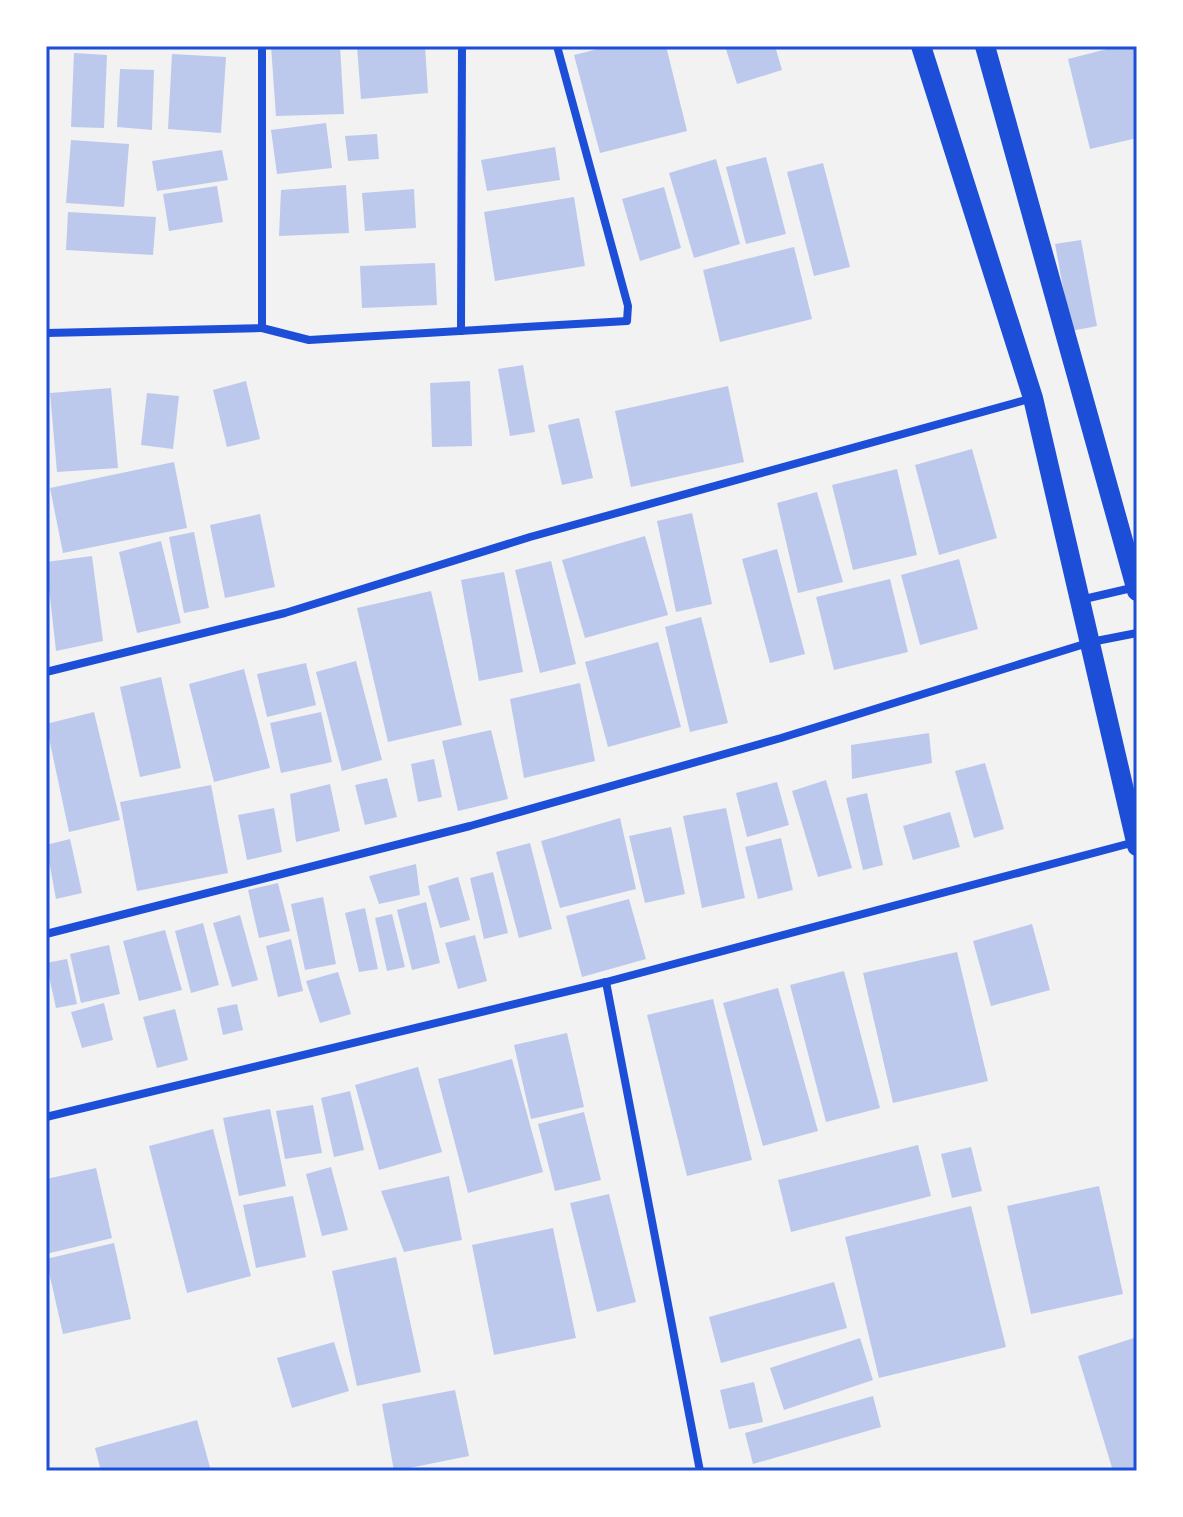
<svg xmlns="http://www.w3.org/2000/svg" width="1183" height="1517" viewBox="0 0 1183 1517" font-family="'Varela Round',sans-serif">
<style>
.building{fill:#bdc9ec}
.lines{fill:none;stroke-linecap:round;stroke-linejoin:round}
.minor{stroke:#1d4ed8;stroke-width:8}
.primary{stroke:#1d4ed8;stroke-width:20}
.neatline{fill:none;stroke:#1d4ed8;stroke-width:3}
</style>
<rect width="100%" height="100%" fill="#f2f2f2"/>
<g class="building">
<path d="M271,46h69l4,68 -68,2z"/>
<path d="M357,46h68l3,47 -67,6z"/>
<path d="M610,46h56l21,85 -87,22 -26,-98z"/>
<path d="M725,46h50l7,24 -45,14z"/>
<path d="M1119,46h18v92l-47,11 -22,-90z"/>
<path d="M74,53l33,2 -3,73 -33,-1z"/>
<path d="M172,54l54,3 -5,76 -53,-4z"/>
<path d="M120,69l34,1 -2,60 -35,-3z"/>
<path d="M326,123l6,45 -55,6 -6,-44z"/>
<path d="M377,134l2,25 -31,2 -3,-25z"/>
<path d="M71,140l58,4 -5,63 -58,-4z"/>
<path d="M555,147l5,33 -73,11 -6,-31z"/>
<path d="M222,150l6,30 -71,11 -5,-30z"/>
<path d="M766,157l20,77 -40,10 -20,-77z"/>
<path d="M716,159l24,85 -46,14 -25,-85z"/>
<path d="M823,163l27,104 -36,9 -27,-104z"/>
<path d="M346,185l3,48 -70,3 2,-46z"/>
<path d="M217,186l6,36 -54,9 -6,-37z"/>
<path d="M664,187l17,61 -41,13 -18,-62z"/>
<path d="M414,189l2,39 -51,3 -3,-38z"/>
<path d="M574,197l11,69 -90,15 -11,-69z"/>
<path d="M68,212l88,5 -3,38 -87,-5z"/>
<path d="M1081,240l16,86 -26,5 -16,-87z"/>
<path d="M794,247l18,72 -92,23 -17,-72z"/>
<path d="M435,263l2,42 -75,3 -2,-42z"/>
<path d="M523,365l12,67 -25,4 -12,-67z"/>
<path d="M246,381l14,58 -33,8 -14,-57z"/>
<path d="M470,381l2,65 -40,1 -2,-64z"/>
<path d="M728,386l16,76 -113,25 -16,-76z"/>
<path d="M111,388l7,80 -61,4 -7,-79z"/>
<path d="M147,393l32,3 -6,53 -32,-4z"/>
<path d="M579,418l14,60 -31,7 -14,-60z"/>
<path d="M972,449l25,89 -58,17 -24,-90z"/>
<path d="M174,462l13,66 -124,25 -13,-65z"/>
<path d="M897,469l20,86 -64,15 -21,-85z"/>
<path d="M817,492l26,90 -45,11 -21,-90z"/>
<path d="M692,513l20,91 -36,8 -19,-91z"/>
<path d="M260,514l15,73 -50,11 -15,-73z"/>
<path d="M194,532l15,76 -25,5 -15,-76z"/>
<path d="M645,536l23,79 -83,23 -23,-78z"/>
<path d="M161,541l20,82 -44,10 -18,-81z"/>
<path d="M777,549l28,105 -35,9 -28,-104z"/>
<path d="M92,556l11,85 -47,10 -10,-89z"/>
<path d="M959,559l19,70 -58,16 -19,-70z"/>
<path d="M551,561l25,103 -36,9 -25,-103z"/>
<path d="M504,572l19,100 -44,9 -18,-101z"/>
<path d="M890,579l18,73 -74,18 -18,-73z"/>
<path d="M431,591l31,134 -74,17 -31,-134z"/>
<path d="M701,617l27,106 -38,9 -25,-105z"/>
<path d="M658,642l23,85 -73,20 -23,-85z"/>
<path d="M356,661l26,99 -40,11 -26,-99z"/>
<path d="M306,663l10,42 -49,12 -10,-43z"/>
<path d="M244,669l26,99 -56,14 -25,-98z"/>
<path d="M161,677l20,91 -41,9 -20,-90z"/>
<path d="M580,683l15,78 -71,17 -14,-79z"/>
<path d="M94,712l26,108 -51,12 -23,-108z"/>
<path d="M321,712l11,50 -51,11 -11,-50z"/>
<path d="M491,730l17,69 -50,12 -16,-70z"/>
<path d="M929,733l3,30 -80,16 -1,-34z"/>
<path d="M434,759l8,38 -24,5 -7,-38z"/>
<path d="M985,763l19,66 -30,9 -19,-67z"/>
<path d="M387,778l10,39 -32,8 -10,-40z"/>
<path d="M826,780l26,88 -34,9 -26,-86z"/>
<path d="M777,782l12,43 -42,12 -11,-44z"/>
<path d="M330,784l10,47 -44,11 -6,-48z"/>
<path d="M211,785l17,88 -91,18 -17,-89z"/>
<path d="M867,793l16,72 -20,5 -17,-72z"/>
<path d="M274,808l8,44 -35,8 -9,-45z"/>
<path d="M726,808l19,90 -43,10 -19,-92z"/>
<path d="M950,812l10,35 -47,13 -10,-34z"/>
<path d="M620,818l16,71 -76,19 -19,-67z"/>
<path d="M671,827l14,67 -40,9 -16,-67z"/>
<path d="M781,838l12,52 -35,9 -13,-52z"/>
<path d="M70,839l12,54 -26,6 -10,-54z"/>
<path d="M530,843l22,86 -33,9 -23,-86z"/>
<path d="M416,864l4,31 -41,9 -10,-28z"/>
<path d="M493,872l15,61 -24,6 -14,-61z"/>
<path d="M458,877l12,43 -30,8 -12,-42z"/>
<path d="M278,883l12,48 -31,7 -11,-48z"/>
<path d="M323,897l13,67 -31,6 -14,-66z"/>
<path d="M629,899l17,60 -64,18 -16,-61z"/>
<path d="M426,902l14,61 -28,7 -15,-60z"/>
<path d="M365,908l13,61 -19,3 -14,-59z"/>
<path d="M392,914l13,53 -18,4 -12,-53z"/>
<path d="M240,915l18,65 -26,7 -19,-64z"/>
<path d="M203,923l16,62 -28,8 -16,-62z"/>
<path d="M1032,924l18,66 -59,16 -18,-65z"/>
<path d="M165,930l17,60 -43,11 -16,-60z"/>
<path d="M475,935l12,46 -29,8 -13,-46z"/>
<path d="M291,939l12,52 -25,6 -12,-51z"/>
<path d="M109,945l11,49 -39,9 -11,-49z"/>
<path d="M957,952l31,129 -95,22 -30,-130z"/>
<path d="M67,959l10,45 -21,4 -10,-45z"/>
<path d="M844,971l36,137 -54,14 -36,-137z"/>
<path d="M338,972l13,42 -31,9 -14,-42z"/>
<path d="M778,988l40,143 -55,15 -40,-143z"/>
<path d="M713,999l39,161 -65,16 -40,-161z"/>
<path d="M104,1003l9,37 -31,8 -11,-36z"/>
<path d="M237,1004l6,26 -20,5 -6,-27z"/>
<path d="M175,1009l13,51 -31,8 -14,-51z"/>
<path d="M567,1033l17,74 -53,12 -17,-74z"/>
<path d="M512,1059l31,113 -75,21 -30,-114z"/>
<path d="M418,1067l24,85 -63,18 -24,-85z"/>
<path d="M350,1091l14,59 -30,7 -13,-59z"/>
<path d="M313,1105l9,48 -37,6 -9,-48z"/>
<path d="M270,1109l16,77 -47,10 -16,-78z"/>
<path d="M584,1112l17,68 -46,11 -17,-67z"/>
<path d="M213,1129l38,147 -64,17 -38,-147z"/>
<path d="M918,1145l13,51 -140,36 -13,-52z"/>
<path d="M971,1147l11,44 -30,7 -11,-44z"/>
<path d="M331,1167l17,63 -26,6 -16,-62z"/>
<path d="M96,1168l16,70 -66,16v-75z"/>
<path d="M449,1176l13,64 -58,12 -23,-61z"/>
<path d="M1099,1186l24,108 -92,20 -24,-108z"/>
<path d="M609,1194l27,108 -39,10 -27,-109z"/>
<path d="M293,1196l13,61 -50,11 -13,-63z"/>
<path d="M971,1206l35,141 -127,31 -34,-141z"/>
<path d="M553,1228l23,110 -82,17 -22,-110z"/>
<path d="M114,1243l17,76 -68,15 -17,-75z"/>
<path d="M396,1257l25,115 -64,14 -25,-115z"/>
<path d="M834,1282l13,46 -126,35 -12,-46z"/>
<path d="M1137,1337v134h-24l-35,-115z"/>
<path d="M860,1338l13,42 -89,30 -14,-42z"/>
<path d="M334,1342l15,49 -57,17 -15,-50z"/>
<path d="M754,1382l9,40 -34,7 -9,-39z"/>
<path d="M455,1390l14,66 -75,15 -12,-67z"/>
<path d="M873,1396l8,31 -128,37 -8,-31z"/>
<path d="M197,1420l14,51h-110l-6,-23z"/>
</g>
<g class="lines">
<g class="minor">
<path d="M262,328l47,12 318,-19 1,-15 -71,-260"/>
<path d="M461,331l1,-285"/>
<path d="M46,333l216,-5v-282"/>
<path d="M1080,600l56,-13"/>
<path d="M46,672l239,-59 245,-76 503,-139"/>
<path d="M46,934l424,-108 311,-88 310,-96 46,-9"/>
<path d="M606,982l94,489"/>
<path d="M46,1117l560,-135 529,-140"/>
</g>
<g class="primary">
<path d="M921,46l112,352 104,448"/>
<path d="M985,46l152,545"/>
</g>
</g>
<rect width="1183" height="1517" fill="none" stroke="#ffffff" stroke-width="96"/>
<rect x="48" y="48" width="1087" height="1421" class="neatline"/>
</svg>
